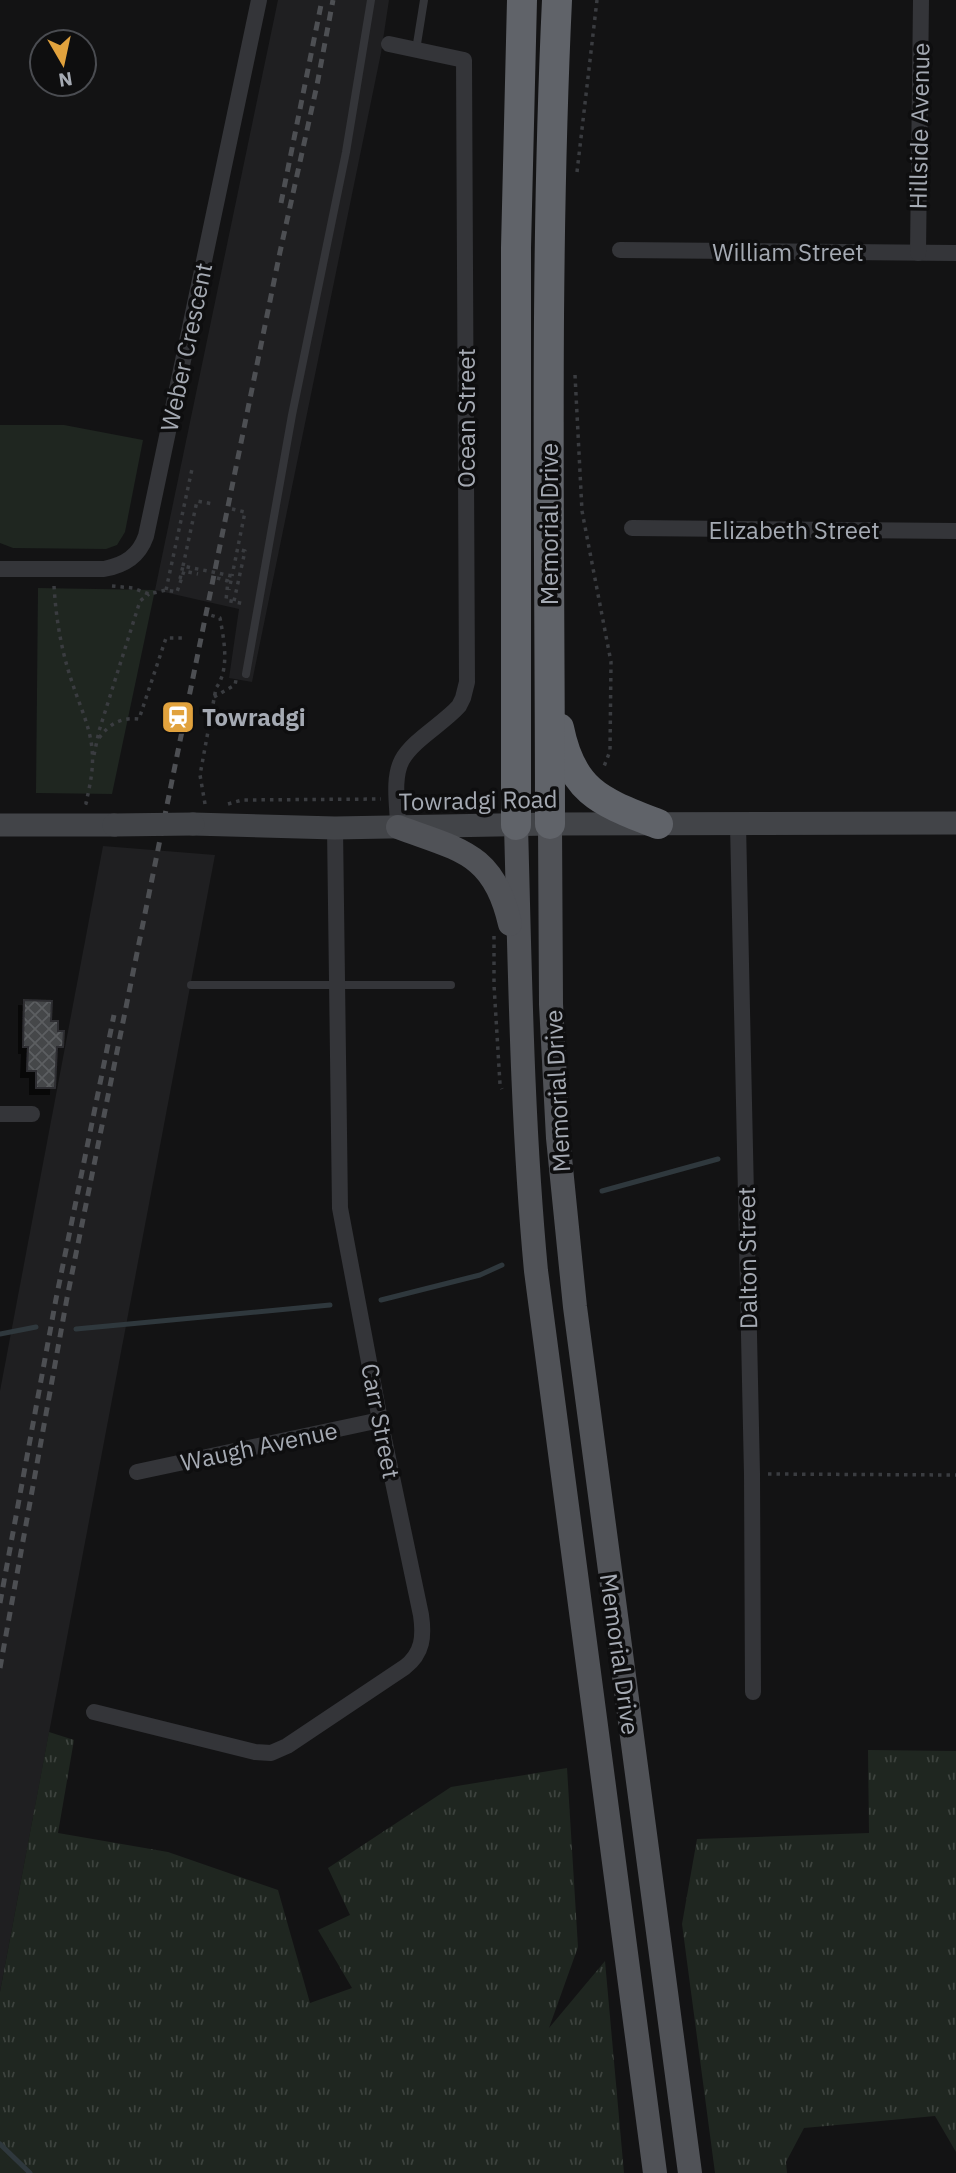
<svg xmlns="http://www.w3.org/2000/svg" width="956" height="2173" viewBox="0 0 956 2173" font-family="'IBM Plex Sans',sans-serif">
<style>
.built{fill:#1f1f21}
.grass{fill:url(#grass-tufts)}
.park{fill:#1f2620}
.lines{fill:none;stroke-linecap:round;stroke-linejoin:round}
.stream{stroke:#2f383d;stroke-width:5}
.building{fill:url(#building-cross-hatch);stroke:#2d2d30;stroke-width:2;filter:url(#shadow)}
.path{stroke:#3a3c40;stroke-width:3.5;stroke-dasharray:3.5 5;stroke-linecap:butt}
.lane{stroke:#343539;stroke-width:8}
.street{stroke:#343539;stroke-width:16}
.secondary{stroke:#424448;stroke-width:23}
.primary{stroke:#505257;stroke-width:24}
.highway{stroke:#606369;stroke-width:30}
.rail{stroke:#4d4f53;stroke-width:5;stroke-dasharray:9 7;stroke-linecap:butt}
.path-bridge{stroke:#3a3c40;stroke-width:3.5;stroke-dasharray:3.5 5;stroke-linecap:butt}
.secondary-bridge{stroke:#424448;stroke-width:23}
.labels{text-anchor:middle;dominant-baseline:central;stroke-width:7;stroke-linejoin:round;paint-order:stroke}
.street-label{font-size:24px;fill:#a5aab3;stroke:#0e0e0f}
.poi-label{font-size:24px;font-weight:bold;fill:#a5aab3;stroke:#0e0e0f;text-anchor:start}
</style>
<defs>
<pattern id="grass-tufts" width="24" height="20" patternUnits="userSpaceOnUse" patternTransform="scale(1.75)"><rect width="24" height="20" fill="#1f2620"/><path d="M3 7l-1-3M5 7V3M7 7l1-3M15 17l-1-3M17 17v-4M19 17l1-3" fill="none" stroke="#3d433e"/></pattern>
<pattern id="building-cross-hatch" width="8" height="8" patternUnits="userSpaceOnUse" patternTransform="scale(1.75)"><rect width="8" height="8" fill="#444649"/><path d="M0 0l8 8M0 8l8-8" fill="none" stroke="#5c5e61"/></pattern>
<filter id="shadow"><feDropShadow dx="-6" dy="6" stdDeviation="0" flood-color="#0009"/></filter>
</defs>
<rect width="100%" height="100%" fill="#131314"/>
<g class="built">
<path d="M278,0h111l-8,53 -129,629 -23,-4 10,-69 -84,-19z"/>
<path d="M103,846l112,9 -215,1137v-601z"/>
</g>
<g class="grass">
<path d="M49,1732l25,8 -16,93 110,19 110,38 32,113 42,-15 -34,-58 32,-15 -22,-47 123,-81 116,-19 11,179 -29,81 56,-67 19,212h-624v-181z"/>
<path d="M868,1750l88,1v401l-21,-36 -131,12 -18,34 1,11h-72l-33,-249 15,-85 172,-6z"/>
</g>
<g class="park">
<path d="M0,425h64l79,15 -18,92 -8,13 -11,4 -93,-1 -13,-5z"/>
<path d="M38,588l117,2 -43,204 -76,-1z"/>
</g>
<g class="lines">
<g class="stream">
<path d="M602,1191l116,-32"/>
<path d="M381,1300l99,-25 22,-10"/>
<path d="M76,1329l254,-24"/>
<path d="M0,1334l36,-7"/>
<path d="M0,2144l30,29"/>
</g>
</g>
<path class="building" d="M24,1000l28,1 -1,20h7v10h6l-1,16h-6l-2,41h-19v-17h-9l1,-24h-5z"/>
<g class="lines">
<g class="path">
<path d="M577,172l20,-172"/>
<path d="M575,375l7,136 29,151 -1,89 -7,18"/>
<path d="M232,509l13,3 -13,64"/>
<path d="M183,566l14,-65 16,3"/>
<path d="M217,578l11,3 -2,19 19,4"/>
<path d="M54,586c2,32 7,64 18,96 7,22 18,44 20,67 2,19 -2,36 -6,54l3,1"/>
<path d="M112,586l21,2 16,6 17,-4 11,2 7,-21 14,3"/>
<path d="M166,590l26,-121"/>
<path d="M234,601l11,-50 -8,-2"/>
<path d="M214,697l21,-12 1,-5"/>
<path d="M99,738c10,-14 22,-21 40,-19l27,-81h19"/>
<path d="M94,755l5,-24 41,-130 9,-7"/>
<path d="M413,799h75l3,-4"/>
<path d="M205,804l-5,-29 16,-87c14,-19 8,-48 4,-70l-10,-3"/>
<path d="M228,804l14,-4 139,-1"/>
<path d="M494,936v49l6,99 2,5"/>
<path d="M768,1474l188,1"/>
</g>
<g class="lane">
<path d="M416,50l8,-50"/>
<path d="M246,674l46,-259 54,-263 25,-152"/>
<path d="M191,985h260"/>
</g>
<g class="street">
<path d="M389,44l75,16 3,622 -4,16 -4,8c-16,18 -46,34 -57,54 -10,19 -4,47 -4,67"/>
<path d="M620,250l336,3"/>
<path d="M918,253l3,-253"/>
<path d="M632,528l324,3"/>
<path d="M0,569h104c21,-4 35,-13 42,-33l113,-536"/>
<path d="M738,824l14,650 1,218"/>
<path d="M0,1114h32"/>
<path d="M137,1472l243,-52"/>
<path d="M94,1712l161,40 16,1 16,-7 118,-79c18,-14 19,-31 16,-52l-41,-195 -40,-212 -5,-380"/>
</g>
<g class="secondary">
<path d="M193,824l142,4 215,-4 406,-1"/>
<path d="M0,825h114"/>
</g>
<g class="primary">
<path d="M550,824l1,180 7,134 17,169 115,866"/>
<path d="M516,825c4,149 6,297 20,446l119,902"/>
<path d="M398,827c61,23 96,25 112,97"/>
</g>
<g class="highway">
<path d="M559,728c13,65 43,74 99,96"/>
<path d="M550,824c0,-275 -6,-549 7,-824"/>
<path d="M516,825v-577l6,-248"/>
</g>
<g class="rail">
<path d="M281,203l41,-203"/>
<path d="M0,1603l56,-304 58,-284"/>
<path d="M0,1668l67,-370 112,-552 101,-494 37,-167 16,-85"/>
</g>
<path class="path-bridge" d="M180,579l3,-13 49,10 -3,14"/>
<path class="secondary-bridge" d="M114,825l79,-1"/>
</g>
<defs>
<g id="station-square" transform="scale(1.75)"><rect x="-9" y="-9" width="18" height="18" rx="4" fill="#e1a23d" stroke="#0e0e0f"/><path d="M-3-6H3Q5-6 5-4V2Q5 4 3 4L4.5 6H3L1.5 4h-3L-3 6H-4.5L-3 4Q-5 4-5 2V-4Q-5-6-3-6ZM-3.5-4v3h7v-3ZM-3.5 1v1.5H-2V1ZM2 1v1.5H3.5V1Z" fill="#fff"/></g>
</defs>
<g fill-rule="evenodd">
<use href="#station-square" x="178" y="717"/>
</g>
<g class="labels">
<g class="street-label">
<text transform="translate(919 126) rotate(-89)">Hillside Avenue</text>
<text x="788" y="252">William Street</text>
<text transform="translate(186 347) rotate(-78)">Weber Crescent</text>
<text transform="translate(466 418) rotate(-90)">Ocean Street</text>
<text transform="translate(549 524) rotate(-90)">Memorial Drive</text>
<text x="794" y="530">Elizabeth Street</text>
<text transform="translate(478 800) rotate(-1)">Towradgi Road</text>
<text transform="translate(557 1091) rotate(-93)">Memorial Drive</text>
<text transform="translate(747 1258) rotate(-91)">Dalton Street</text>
<text transform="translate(381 1421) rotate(79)">Carr Street</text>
<text transform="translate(259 1446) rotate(-12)">Waugh Avenue</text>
<text transform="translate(620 1654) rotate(82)">Memorial Drive</text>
</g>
<g class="poi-label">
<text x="202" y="717">Towradgi</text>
</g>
</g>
<g transform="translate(63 63) rotate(171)"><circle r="33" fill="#0e0e0f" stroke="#4a4c51" stroke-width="2"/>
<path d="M0-5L12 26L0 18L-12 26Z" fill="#e1a23d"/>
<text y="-10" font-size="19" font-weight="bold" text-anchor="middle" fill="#a5aab3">N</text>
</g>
</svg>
